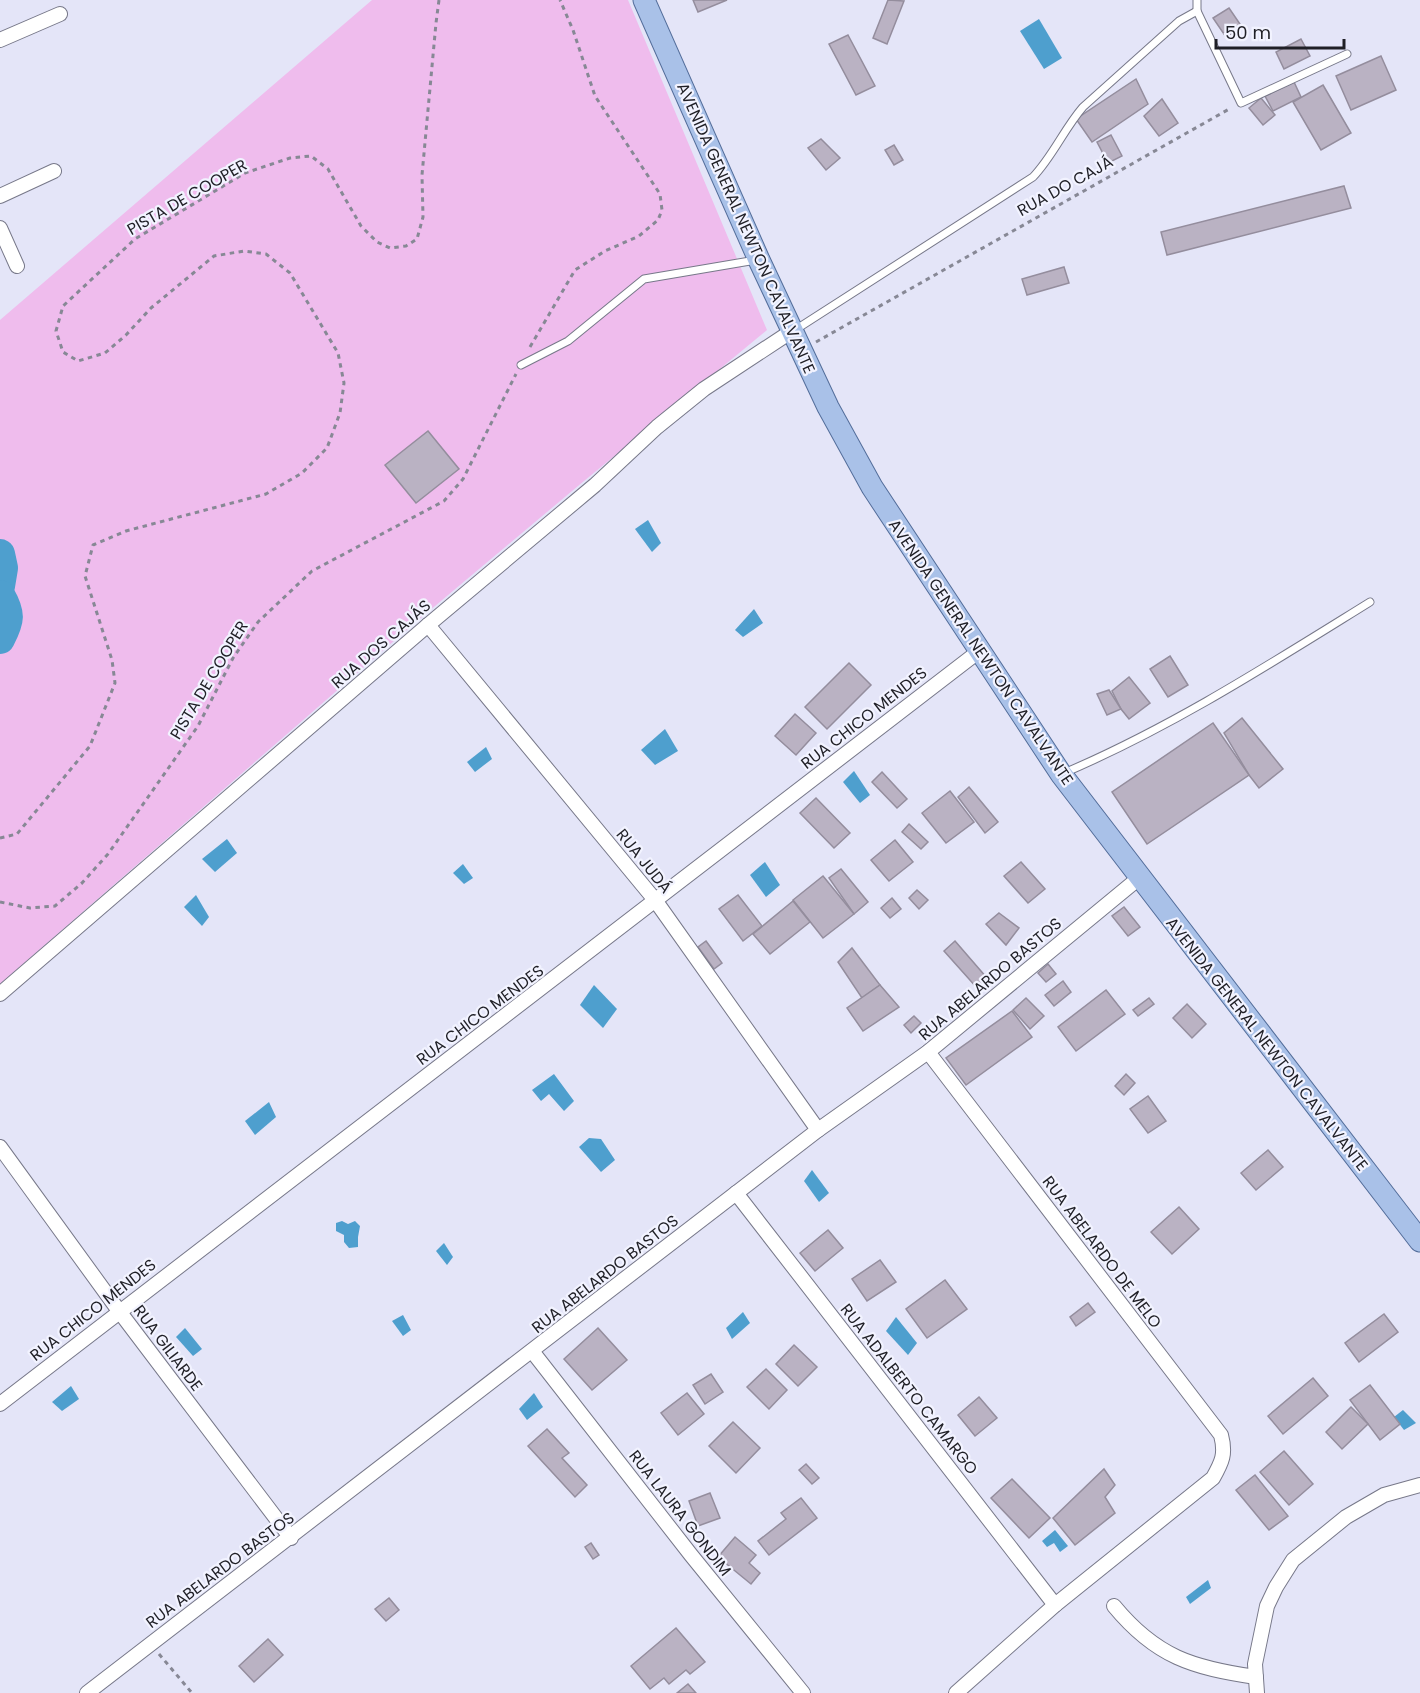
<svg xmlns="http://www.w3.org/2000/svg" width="1420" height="1693" viewBox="0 0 1420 1693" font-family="Poppins,sans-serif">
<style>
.green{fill:#efbced}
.water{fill:#4e9fce}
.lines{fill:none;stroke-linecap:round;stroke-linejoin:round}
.river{stroke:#4e9fce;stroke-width:30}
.building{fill:#bab2c3;stroke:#948d9d;stroke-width:1.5}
.lane-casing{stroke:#777889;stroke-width:9}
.street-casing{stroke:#777889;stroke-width:16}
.primary-casing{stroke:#536d9a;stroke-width:23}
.path{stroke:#878895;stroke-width:3;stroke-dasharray:4.5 4.5;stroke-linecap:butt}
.lane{stroke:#fff;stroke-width:7}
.street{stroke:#fff;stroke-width:14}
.primary{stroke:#a9c1e8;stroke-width:21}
.labels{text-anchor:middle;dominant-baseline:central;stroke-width:4.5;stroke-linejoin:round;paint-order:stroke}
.street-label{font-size:16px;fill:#1f1f26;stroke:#f2f3ff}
</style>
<rect width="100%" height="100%" fill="#e4e5f8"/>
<path class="green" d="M372,0h256l139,330 -189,156 -168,141 -410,357v-664z"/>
<g class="water">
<path d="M1039,19l23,39 -18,11 -24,-38z"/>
<path d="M648,520l13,23 -9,9 -17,-23z"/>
<path d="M754,609l9,14 -20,14 -8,-7z"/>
<path d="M665,729l13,22 -23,14 -14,-15z"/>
<path d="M486,747l6,12 -17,13 -8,-10z"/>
<path d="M854,771l16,24 -10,8 -17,-21z"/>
<path d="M227,839l10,14 -22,19 -13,-13z"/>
<path d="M765,862l15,23 -14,12 -16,-22z"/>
<path d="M463,864l10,14 -9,6 -11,-11z"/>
<path d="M196,895l13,22 -7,9 -18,-19z"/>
<path d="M594,985l23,24 -14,19 -23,-23z"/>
<path d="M554,1074l20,27 -10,10 -15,-17 -8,7 -9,-11z"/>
<path d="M269,1102l7,15 -21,18 -10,-14z"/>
<path d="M589,1138l12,1 14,21 -14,12 -22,-25z"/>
<path d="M812,1170l17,23 -10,9 -15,-21z"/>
<path d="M342,1221l6,3 7,-3 5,5 -2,11v10l-9,1 -5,-6v-7l-8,-4v-8z"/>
<path d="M444,1243l9,14 -6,8 -11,-14z"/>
<path d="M743,1312l7,11 -18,16 -6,-11z"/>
<path d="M403,1315l8,15 -8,6 -11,-15z"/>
<path d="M896,1317l21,26 -9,12 -22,-24z"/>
<path d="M185,1328l17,21 -9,7 -17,-19z"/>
<path d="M71,1386l8,13 -17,12 -10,-9z"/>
<path d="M534,1393l9,14 -16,13 -8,-11z"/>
<path d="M1403,1410l13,13 -12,7 -10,-13z"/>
<path d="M1055,1530l13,16 -8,6 -6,-9 -7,4 -5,-6z"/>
<path d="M1208,1580l3,8 -21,16 -4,-7z"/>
</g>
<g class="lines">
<g class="river">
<path d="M0,554l3,14 -3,18"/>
<path d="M0,595c11,19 10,25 0,44"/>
</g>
</g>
<g class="building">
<path d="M693,0h34l-29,12z"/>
<path d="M888,0l16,1 -17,43 -14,-6z"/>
<path d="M1229,8l13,19 -16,10 -13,-19z"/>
<path d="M848,35l27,51 -19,9 -27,-51z"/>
<path d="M1301,39l9,17 -26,13 -8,-17z"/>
<path d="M1381,56l15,34 -45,20 -15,-34z"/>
<path d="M1136,79l12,25 -56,38 -16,-23z"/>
<path d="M1294,82l7,15 -28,14 -8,-15z"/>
<path d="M1323,85l28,48 -30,17 -28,-48z"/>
<path d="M1261,98l14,17 -12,10 -14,-17z"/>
<path d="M1162,99l16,24 -19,13 -15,-20z"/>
<path d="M1111,135l11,21 -14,7 -11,-21z"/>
<path d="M821,139l19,19 -14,12 -18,-22z"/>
<path d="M894,145l9,15 -9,5 -9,-15z"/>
<path d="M1344,186l7,22 -184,47 -6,-23z"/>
<path d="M1064,267l5,16 -42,12 -5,-16z"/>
<path d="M428,431l31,38 -43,34 -31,-38z"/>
<path d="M1170,656l18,29 -20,12 -18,-28z"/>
<path d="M849,663l22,22 -44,44 -22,-22z"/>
<path d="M1129,677l21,26 -21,16 -8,-10 -9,-18z"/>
<path d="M1109,690l12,19 -14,6 -10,-21z"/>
<path d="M795,714l21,19 -20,22 -21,-19z"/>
<path d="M1242,718l41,51 -24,19 -10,-13 -25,-42z"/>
<path d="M1213,723l36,52 -102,69 -35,-52z"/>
<path d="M882,772l25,27 -10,9 -25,-26z"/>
<path d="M969,787l29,35 -13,11 -27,-36z"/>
<path d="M950,791l24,31 -28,21 -24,-30z"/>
<path d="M816,798l34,35 -16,15 -34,-35z"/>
<path d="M909,824l19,18 -7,7 -19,-17z"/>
<path d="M895,840l18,22 -24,19 -18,-21z"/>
<path d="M1021,862l24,27 -17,14 -24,-27z"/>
<path d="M841,869l27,33 -14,12 -25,-36z"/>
<path d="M823,876l31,38 -31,24 -30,-38z"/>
<path d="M917,890l11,10 -9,9 -10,-11z"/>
<path d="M738,895l24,31 -19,15 -24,-32z"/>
<path d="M892,898l9,11 -11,9 -9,-10z"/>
<path d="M793,901l17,21 -40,32 -17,-20z"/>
<path d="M1124,907l16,20 -12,9 -16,-20z"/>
<path d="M999,913l20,15 -13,17 -20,-21z"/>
<path d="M706,941l16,22 -8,6 -16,-22z"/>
<path d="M955,941l32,37 -10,10 -33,-37z"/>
<path d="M852,948l28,37 -18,13 -24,-36z"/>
<path d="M1048,964l8,10 -10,8 -8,-9z"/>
<path d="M1063,981l8,11 -17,14 -9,-11z"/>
<path d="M880,985l19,22 -36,24 -16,-23z"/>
<path d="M1106,990l19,24 -49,37 -18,-24z"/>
<path d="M1026,998l18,18 -14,13 -17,-19z"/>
<path d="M1149,998l5,6 -16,12 -5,-6z"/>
<path d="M1187,1004l19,20 -14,14 -19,-20z"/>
<path d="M1012,1011l20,26 -66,48 -20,-27z"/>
<path d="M914,1016l7,7 -10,10 -7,-8z"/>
<path d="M1126,1074l9,9 -11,12 -9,-9z"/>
<path d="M1148,1096l18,25 -18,12 -18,-24z"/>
<path d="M1268,1150l15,17 -27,23 -15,-17z"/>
<path d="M1179,1207l20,22 -27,25 -21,-22z"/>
<path d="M828,1230l15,18 -28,23 -15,-18z"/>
<path d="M880,1260l16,22 -29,19 -15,-22z"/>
<path d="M945,1280l22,29 -40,29 -21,-29z"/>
<path d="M1088,1303l7,9 -19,14 -6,-9z"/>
<path d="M1384,1314l14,18 -39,30 -14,-19z"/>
<path d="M598,1328l29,32 -35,30 -28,-31z"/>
<path d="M794,1345l23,22 -19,19 -22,-22z"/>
<path d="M766,1369l21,21 -18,19 -22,-22z"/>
<path d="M711,1374l12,18 -18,12 -12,-19z"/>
<path d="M1313,1378l15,18 -45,38 -15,-18z"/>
<path d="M1370,1385l30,39 -20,16 -30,-40z"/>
<path d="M687,1393l17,21 -26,21 -17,-22z"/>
<path d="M979,1397l18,21 -22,18 -17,-21z"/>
<path d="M1351,1407l17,17 -26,25 -16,-17z"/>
<path d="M733,1422l27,26 -24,25 -27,-27z"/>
<path d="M547,1429l22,24 -7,5 25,27 -12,12 -47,-51z"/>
<path d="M1284,1451l29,33 -24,21 -29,-33z"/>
<path d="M806,1464l13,14 -7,6 -13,-14z"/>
<path d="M1104,1469l11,16 -10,12 10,16 -40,32 -22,-27z"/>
<path d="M1255,1475l33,41 -19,14 -33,-40z"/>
<path d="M1012,1479l38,39 -21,20 -38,-40z"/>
<path d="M710,1493l10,25 -22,8 -9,-25z"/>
<path d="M801,1498l16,20 -48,37 -11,-14 28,-22 -5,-6z"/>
<path d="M735,1537l21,18 -7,8 11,10 -9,11 -33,-27z"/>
<path d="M591,1543l8,12 -6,4 -8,-12z"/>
<path d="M389,1598l10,12 -13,11 -11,-12z"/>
<path d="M676,1628l29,34 -15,12 -4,-4 -17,14 -5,-6 -14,11 -19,-23z"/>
<path d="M268,1639l15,16 -29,27 -15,-16z"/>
<path d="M688,1684l8,9h-19z"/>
</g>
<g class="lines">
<g class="lane-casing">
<g id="lane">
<path d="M1197,0v11l44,92 106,-49"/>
<path d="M795,330l238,-153c20,-21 31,-48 50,-70l96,-86 18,-10"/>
<path d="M521,365l47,-24 76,-62 112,-19"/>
<path d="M1064,773c108,-46 206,-109 306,-171"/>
</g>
</g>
<g class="street-casing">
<g id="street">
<path d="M0,40l60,-26"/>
<path d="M0,196l54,-25"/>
<path d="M0,228l17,38"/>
<path d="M428,625l227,275 163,230"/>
<path d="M0,994l428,-369 167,-140 62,-58 47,-38 88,-58"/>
<path d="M928,1052l293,383c5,19 1,27 -8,43l-158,127 -99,88"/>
<path d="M0,1147l119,164 172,227"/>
<path d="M736,1193l319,412"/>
<path d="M532,1351l159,204 112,138"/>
<path d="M0,1404l978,-752"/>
<path d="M1114,1606c42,51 79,62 142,71"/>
<path d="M87,1693l731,-563 110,-78 211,-174"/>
<path d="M1257,1693l-2,-29 12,-58 9,-19 17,-27 53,-43 38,-22 36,-10"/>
</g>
</g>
<g class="primary-casing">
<path id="primary" d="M644,0l115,260 69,147 44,80 189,287 359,467"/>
</g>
<g class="path">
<path d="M816,342l415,-234"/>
<path d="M530,347l45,-77 30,-19 34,-15 19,-16 4,-10 -2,-16 -65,-98 -22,-66 -13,-30"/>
<path d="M0,838l17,-4 73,-88 25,-63 -3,-23 -27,-84 8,-31 33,-14 140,-37 36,-21 25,-25 13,-35 4,-30 -6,-30 -48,-80 -24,-19 -22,-3 -30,5 -63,52 -25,27 -21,18 -27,8 -15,-9 -7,-21 7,-25 72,-67 110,-66 45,-15 21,-2 17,13 33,57 16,16 13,6 16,-2 11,-7 6,-22 -1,-42 14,-152 3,-23"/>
<path d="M0,902l30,6 25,-2 27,-23 26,-29 90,-128 35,-68 25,-36 54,-51 132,-70 19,-22 53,-105"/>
<path d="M159,1654l33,39"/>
</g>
<use href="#lane" class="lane"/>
<use href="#street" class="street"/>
<use href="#primary" class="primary"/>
</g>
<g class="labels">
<g class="street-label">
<text transform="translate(1065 186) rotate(-29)">RUA DO CAJÁ</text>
<text transform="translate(187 197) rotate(-30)">PISTA DE COOPER</text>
<text transform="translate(746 228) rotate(66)">AVENIDA GENERAL NEWTON CAVALVANTE</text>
<text transform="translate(381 644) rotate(-41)">RUA DOS CAJÁS</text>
<text transform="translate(981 652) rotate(56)">AVENIDA GENERAL NEWTON CAVALVANTE</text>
<text transform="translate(209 680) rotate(-59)">PISTA DE COOPER</text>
<text transform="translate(864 718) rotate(-38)">RUA CHICO MENDES</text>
<text transform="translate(644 861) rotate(51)">RUA JUDÁ</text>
<text transform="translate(990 979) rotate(-40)">RUA ABELARDO BASTOS</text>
<text transform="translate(480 1015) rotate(-37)">RUA CHICO MENDES</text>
<text transform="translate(1267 1044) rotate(52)">AVENIDA GENERAL NEWTON CAVALVANTE</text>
<text transform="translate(1102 1252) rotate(53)">RUA ABELARDO DE MELO</text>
<text transform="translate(605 1274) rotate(-38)">RUA ABELARDO BASTOS</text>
<text transform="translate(93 1310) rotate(-38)">RUA CHICO MENDES</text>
<text transform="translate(168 1348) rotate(53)">RUA GILIARDE</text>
<text transform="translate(909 1389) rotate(52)">RUA ADALBERTO CAMARGO</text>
<text transform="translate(680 1513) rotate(52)">RUA LAURA GONDIM</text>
<text transform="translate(220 1570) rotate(-37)">RUA ABELARDO BASTOS</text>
</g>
</g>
<path d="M1216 39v9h128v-9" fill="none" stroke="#1f1f26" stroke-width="3"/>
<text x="1225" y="39" font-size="18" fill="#1f1f26" stroke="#f2f3ff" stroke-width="4.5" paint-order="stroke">50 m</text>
</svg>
